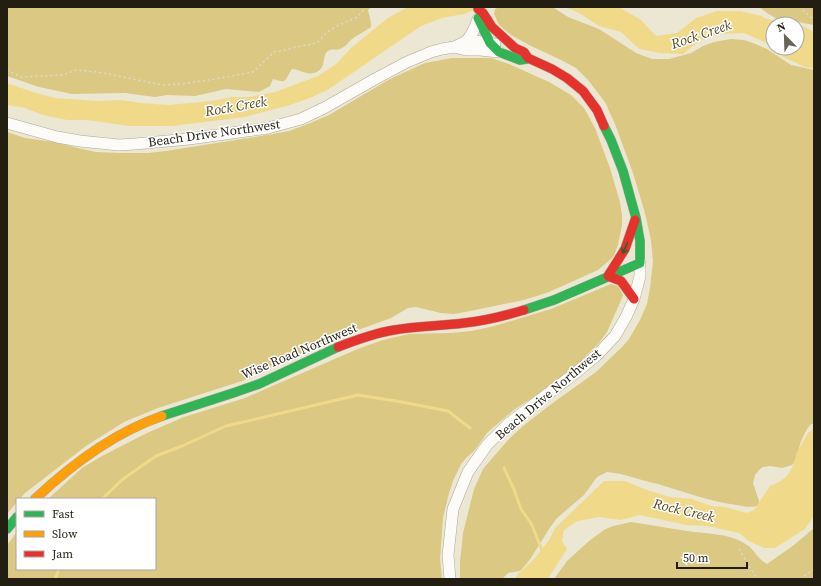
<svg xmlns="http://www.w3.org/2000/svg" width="821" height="586" viewBox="0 0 821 586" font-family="'Source Serif 4',serif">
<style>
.forest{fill:#dac883}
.water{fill:#f0da89}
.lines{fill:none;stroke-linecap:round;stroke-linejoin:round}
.stream{stroke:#f0da89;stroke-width:3}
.street-casing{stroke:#aca898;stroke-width:12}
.fast-casing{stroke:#aca898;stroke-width:10}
.slow-casing{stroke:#aca898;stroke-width:10}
.jam-casing{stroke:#aca898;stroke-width:10}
.path{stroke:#dbd9d3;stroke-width:1.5;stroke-dasharray:2 3;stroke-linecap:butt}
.street{stroke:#fcfbf8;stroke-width:11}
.fast{stroke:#30b455;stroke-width:9}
.slow{stroke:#ff9f0a;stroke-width:9}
.jam{stroke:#e5322d;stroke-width:9}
.oneway{stroke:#286230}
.labels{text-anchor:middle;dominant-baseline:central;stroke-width:3;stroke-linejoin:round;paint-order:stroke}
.street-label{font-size:13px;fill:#221e11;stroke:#fff}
.water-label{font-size:14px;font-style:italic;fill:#53461a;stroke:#fff}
</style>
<rect width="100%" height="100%" fill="#ece7d2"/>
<g class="forest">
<path d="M7,7h385l-22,1 -2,2 3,13v4c-6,5 -13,7 -19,12 -4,3 -6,8 -12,10 -3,2 -8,-1 -12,2 -7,4 0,18 -14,22 -8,2 -15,-4 -22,-4 -8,11 -3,15 -19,10l-3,7 -11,6 -33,-3 -31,7 -28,-1 -12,2 -30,-4 -53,1 -33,-7 -32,-11z"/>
<path d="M500,7l54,1 14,9 31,12 37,24 16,6h17l22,-6 12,-7 11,-4 17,-3 13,1 9,3 14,6 24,16 23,5v353l-4,2 -3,4 -6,12 -6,21 -3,3 -10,3 -12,-2 -7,1 -3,2 -5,6 -2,8 6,18v3l-2,2c-7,2 -14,0 -21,-1 -27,-4 -52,-13 -78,-21l-9,-2 -28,-8 -14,-2 -10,5 -13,18 -27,23 -8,11 -18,29 -8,10 -3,3 -12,2 -6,6h-42v-17l3,-29 11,-44 9,-20 26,-30 14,-13 27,-21 46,-33 26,-25 7,-8 11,-19 7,-16 3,-16 3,-27 -2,-21 -6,-27 -12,-40 -18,-49 -10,-22 -17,-22 -12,-12 -15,-8 -32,-15 -18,-10 -12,-10 -5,-11 1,-5z"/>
<path d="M759,7h55v18l-16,-3 -9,1 -10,-3 -12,-7z"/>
<path d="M452,58h39l18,6 40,18 22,13 13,13 11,20 15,40 10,34 2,14v9l-4,20 -4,10 -2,3 -14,12 -49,22 -25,8 -49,10 -21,4 -13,-1 -25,-6 -8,1 -17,10 -63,23 -86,40 -84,27 -34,14 -38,24 -61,47 -5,6h-3v3l-10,12v-382l18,6 29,4 28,7 14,3 23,1h29l18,-2 107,-17 16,-3 19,-7 21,-9 61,-36 35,-16z"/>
<path d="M611,284l7,2 5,9 -1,3 -15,34 -8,11 -22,22 -46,34 -16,10 -20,17 -7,6 -14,19 -7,6 -6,7 -8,17 -4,12 -6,25 -3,41 2,20h-435v-34l10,-13v37h138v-70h-107l34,-31 20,-12 45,-23 37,-16 61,-19 115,-50 23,-8 26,-6 41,-1 22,-2 22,-5 24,-7 33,-10z"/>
<path d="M631,522c19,3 37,6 56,9 20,3 40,2 57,12 10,5 13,16 23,21l27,-19 20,-17v51h-260l13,-18 22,-20 15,-11 9,-4z"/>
</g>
<g class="water">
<path d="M408,7h74l-18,7 -22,4 -21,8 -92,63 -19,9 -20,7 -45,12 -72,9h-45l-41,-6h-20l-24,-5 -18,-7 -18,-3v-22l26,9 22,6 44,3 22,-1 21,3 26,2 43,-4 22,-4h14l7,-1 21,-4 43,-16 18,-12 16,-17 36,-29z"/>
<path d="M565,7h54l22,13 15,16 21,-3 19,-15 21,-7h23l22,5 2,2 21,6h-12v24h24v-24h-6h8l15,8v36l-9,-1 -28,-13 -11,-11 -22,-10 -23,1 -22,7 -16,13 -23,-1 -21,-4 -18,-17 -22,-6 -20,-13z"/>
<path d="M814,428v88l-9,13 -30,19h-11l-15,-7 -10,-8 -23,-5 -8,-2 -22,-1 -46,-10 -19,5 -22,-3 -16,3 -7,2 -12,8 -2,11 5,8 -19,30h-33l3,-5 17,-16 14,-18 6,-12 49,-47h21l22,9 23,7 22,2 20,7 13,1 22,6 7,-3 16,-24 9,-4 8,-6 6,-10 4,-14 11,-19z"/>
</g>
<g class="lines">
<g class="stream">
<path d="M504,468l9,19 8,22 11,16 11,28"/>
<path d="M102,499l21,-20 33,-23 26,-10 44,-20 132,-31 44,7 46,9 22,17"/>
<path d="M55,579l4,-10"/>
</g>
<g class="street-casing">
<g id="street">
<path d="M465,42c7,-6 10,-14 13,-23"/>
<path d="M454,47l12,3h14l19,2"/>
<path d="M7,123l50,14 23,4 39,4 16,-1 54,-5 79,-11 33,-9 23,-11 51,-29 32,-17 24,-10 11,-3 12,-2 11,-5 10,-1 20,3"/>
<path d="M450,579l-2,-24 5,-46 15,-37 19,-27 21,-21 70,-53 19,-16 18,-19 11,-19 8,-18 6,-23v-13"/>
</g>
</g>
<g class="fast-casing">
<g id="fast">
<path d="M478,18l12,25 9,9 21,8 7,-1"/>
<path d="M524,310l30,-10 86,-37v-22l-4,-23 -13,-47 -12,-31 -7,-14"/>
<path d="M162,416l71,-23 26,-9 79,-37"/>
<path d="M7,529l10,-12"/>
</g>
</g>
<g class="slow-casing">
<path id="slow" d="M35,499c37,-35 78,-66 127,-83"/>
</g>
<g class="jam-casing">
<g id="jam">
<path d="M478,7v2l5,4 9,14 23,21 9,4 4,6 24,11 15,9 16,13 14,19 7,16"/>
<path d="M634,299l-13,-18 -13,-5 17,-27 10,-29"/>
<path d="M338,347c18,-7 37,-14 56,-17 23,-4 47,-4 70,-7 20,-2 40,-7 60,-13"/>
</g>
</g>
<g class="path">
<path d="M799,7l15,13"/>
<path d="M7,70l14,7 42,-2 13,-5 22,2 65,13 18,-1 40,-6 32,-6 21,-20 7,-1 11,-3 25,-5 10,-11 10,-6 20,-9 9,-10"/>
<path d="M739,549l18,30"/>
<path d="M800,579l8,-6 6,-3"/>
</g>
<use href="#street" class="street"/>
<use href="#fast" class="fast"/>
<use href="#slow" class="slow"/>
<use href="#jam" class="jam"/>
</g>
<defs><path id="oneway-shaft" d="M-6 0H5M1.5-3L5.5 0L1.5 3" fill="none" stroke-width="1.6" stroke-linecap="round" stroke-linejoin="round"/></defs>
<use class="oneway" href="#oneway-shaft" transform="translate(625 248) rotate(114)"/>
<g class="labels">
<g class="street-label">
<text transform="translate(214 133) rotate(-8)">Beach Drive Northwest</text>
<text transform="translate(299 351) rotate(-23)">Wise Road Northwest</text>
<text transform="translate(548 394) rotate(-40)">Beach Drive Northwest</text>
</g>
<g class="water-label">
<text transform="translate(701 34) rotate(-19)">Rock Creek</text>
<text transform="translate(236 106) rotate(-10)">Rock Creek</text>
<text transform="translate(684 510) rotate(13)">Rock Creek</text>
</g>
</g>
<rect width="821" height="586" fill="none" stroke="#221e11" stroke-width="16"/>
<rect x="16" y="498" width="140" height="72" fill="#ffffff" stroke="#a7a5a0"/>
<rect x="24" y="511" width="20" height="6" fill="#30b455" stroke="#a7a5a0"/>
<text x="52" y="518" font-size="12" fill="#221e11">Fast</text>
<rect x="24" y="531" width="20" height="6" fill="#ff9f0a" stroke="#a7a5a0"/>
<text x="52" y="538" font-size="12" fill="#221e11">Slow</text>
<rect x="24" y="551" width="20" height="6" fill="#e5322d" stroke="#a7a5a0"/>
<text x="52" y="558" font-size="12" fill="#221e11">Jam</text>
<g transform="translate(785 36) rotate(337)"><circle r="19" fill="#ffffff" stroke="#a7a5a0"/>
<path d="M0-3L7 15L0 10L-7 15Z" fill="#696455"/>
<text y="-6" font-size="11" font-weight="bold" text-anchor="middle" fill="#221e11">N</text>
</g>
<path d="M677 562v6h70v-6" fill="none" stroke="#221e11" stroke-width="2"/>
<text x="683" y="562" font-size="12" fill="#221e11" stroke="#ffffff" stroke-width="3" paint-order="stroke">50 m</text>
</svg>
